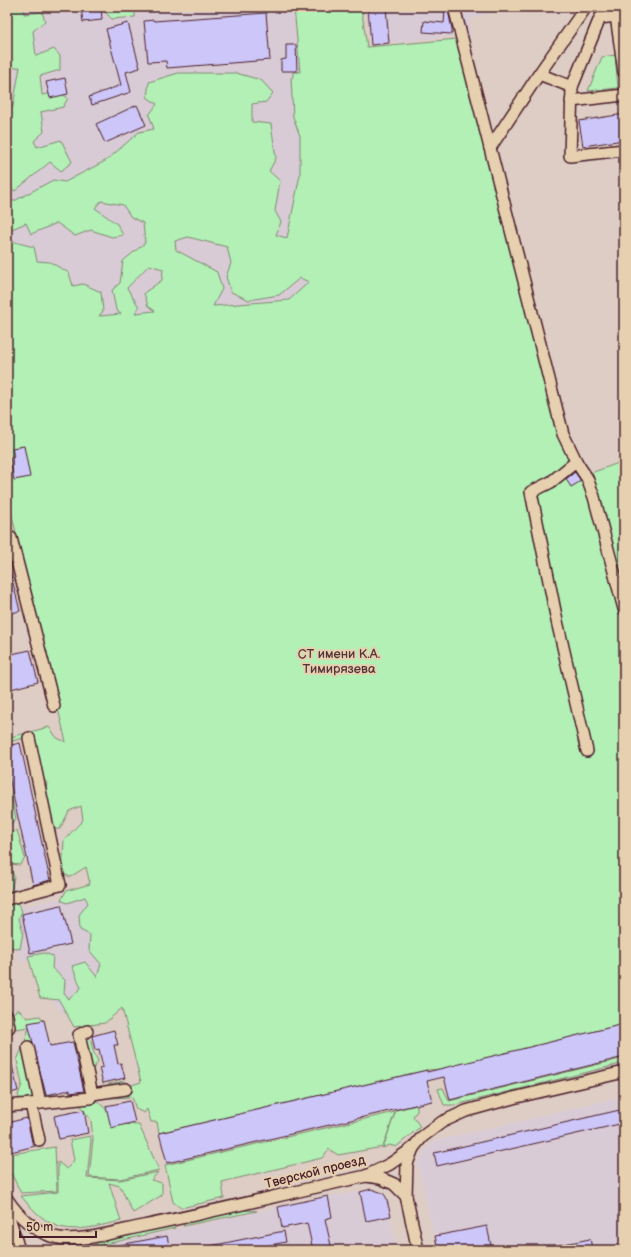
<svg xmlns="http://www.w3.org/2000/svg" width="631" height="1257" viewBox="0 0 631 1257" font-family="'Balsamiq Sans',sans-serif">
<style>
.built{fill:#d9cbd5}
.green{fill:#b2f0b6;stroke:#7e8870;fill-rule:evenodd}
.building{fill:#cdc6f9;stroke:#4a1f2b}
.lines{fill:none;stroke-linecap:round;stroke-linejoin:round}
.minor-casing{stroke:#4a1f2b;stroke-width:14}
.minor{stroke:#e6d0af;stroke-width:11}
.labels{text-anchor:middle;dominant-baseline:central;stroke-width:4;stroke-linejoin:round;paint-order:stroke}
.park-label{font-size:13px;fill:#543439;stroke:#e6d0af}
.street-label{font-size:13px;fill:#4a1f2b;stroke:#e6d0af}
</style>
<rect width="100%" height="100%" fill="#decdc5"/>
<filter id="ink" filterUnits="userSpaceOnUse"><feTurbulence type="fractalNoise" baseFrequency=".025" numOctaves="2"/><feDisplacementMap in="SourceGraphic" scale="8" xChannelSelector="R" yChannelSelector="G"/><feConvolveMatrix kernelMatrix="1 2 1 2 8 2 1 2 1" color-interpolation-filters="sRGB"/></filter>
<g filter="url(#ink)">
<g class="built">
<path d="M19,7h275l6,65 -7,1 8,33 17,169 -29,25 -282,24v-316z"/>
<path d="M367,7h137l-34,12 1,18 -16,-1 -86,9z"/>
<path d="M92,890l28,109 -58,13 -10,-11 -13,-41 -19,2 -13,-51z"/>
<path d="M624,1096v154h-186l-21,-87 8,-13 9,-9z"/>
<path d="M371,1189l12,4 3,4 12,53h-329l20,-5 1,3 238,-52 32,-4z"/>
</g>
<g class="green">
<path d="M7,7h17v7l18,-2 3,9 -12,10 3,25 18,-7 6,7v14l-20,6 2,19 17,-3 9,6 -5,9 -22,5 3,20 -10,9 3,6 24,-7 11,22 -11,9 -11,-9 -35,29 -8,-5v-69l6,-11 7,-39 -8,1 -5,15z"/>
<path d="M106,7h29v10l-23,2 -7,-7z"/>
<path d="M294,7h67l6,40 90,-8 81,313 45,128 7,16 34,131v397l-182,45 -15,1 -268,63 -2,-11h-6l-4,-13 -3,4 -8,-4 -4,-12 -22,1 -4,-9 2,-5 16,-3 8,4 9,-3 -19,-74 -17,15 -31,4 -15,-27 -19,-2 -12,-42 16,-3 9,3 -1,12 13,12 -1,14 5,5 12,-11 -9,-22 13,-4 12,15 4,-13 -12,-14 1,-15 -10,-5 -1,-15 9,-12 -3,-6 -18,6 -6,-3 5,-9 24,-7 -4,-17 -16,10 -8,-4 2,-33 19,-20 -2,-14 -12,5 -9,18h-8l-7,-27 2,-19 -9,-11 -9,-35 -22,5v-4l42,-11 8,11 9,4 -59,-247v-171l2,-1 -2,-1v-82l27,7 3,14 13,1 19,11 4,13 10,-2 18,8 2,19 -4,5 22,-2 -5,-4 -4,-20 8,-7 3,-22 22,-18 -2,-20 -12,-6 -8,-12 -22,-4 -6,7 22,16 6,11 -11,2 -21,-7 -16,6 -18,-13 -26,11 -5,-11 -14,6h-5v-27l9,-2 37,-20 12,2 42,-22 32,-28 15,-3 -5,-14 8,-11 -10,-7 2,-15 29,-9h58l25,7 12,13 -7,9 -14,2v18l19,2 5,34 -7,13 11,10 -5,30 6,11 -5,13 11,3 13,-63v-39l-7,-19 -2,-39 2,-1v-5h7zM188,237l39,10 4,16 -5,14 5,15 18,8 30,-5 21,-17 9,4 -20,18 -76,6 9,-17 -5,-17 -41,-22 -1,-9zM149,265l14,4 -1,11 -18,13 4,13 7,5 -20,2 4,-6 -12,-19z"/>
<path d="M615,55l3,33 -30,3 14,-34z"/>
<path d="M624,461v126l-33,-114z"/>
<path d="M7,789l4,6 5,24 -9,8z"/>
<path d="M17,830l8,28 -5,7 -10,-1 4,13 -3,16 11,18 -3,8 4,13 -3,17 -13,-3v-111z"/>
<path d="M18,1009l9,9 13,-2 5,8 -7,10 1,12 -12,7 3,12 13,-3 3,4 -8,25 22,6 -20,11 -10,-11 -9,3 -3,-4 4,-12 -5,-24 8,-18 4,-15 -14,2 -8,-8v-3z"/>
<path d="M87,1037l4,4 2,10 5,10 -5,8 -10,-7 -4,-17z"/>
<path d="M624,1058v5l-169,42h-11l-6,-16 5,-1 6,13z"/>
<path d="M93,1097l18,17 3,10 25,1 20,45 -39,9 -31,-2 4,-38 -2,-19 -12,-16z"/>
<path d="M417,1105v6l-4,5 7,11 -24,20 -6,-2 -7,3 13,-38z"/>
<path d="M395,1112l-12,35 -45,8 -9,-6 -7,9 -100,24 2,16 -43,10 -8,-6 -8,-37z"/>
<path d="M90,1136l1,4 -4,38 33,2 38,-8 -7,8 11,3v12l-29,18 -13,-27 -11,-3 12,38c-20,4 -44,12 -64,5 -13,-4 -28,-20 -36,-30l37,-4v-30l9,7 7,-9 -4,-20z"/>
<path d="M7,1138l4,3v13l44,-7 2,44 -36,2 -14,-28z"/>
<path d="M244,1210l13,1 -74,15 3,-4z"/>
<path d="M174,1224l1,4 -78,18 -1,-4z"/>
</g>
<g class="building">
<path d="M81,7h20l1,13 -19,2z"/>
<path d="M368,7h18l3,36 -18,2z"/>
<path d="M445,10h3l4,19v5l-29,-2 1,-11 20,2z"/>
<path d="M266,13l4,47 -103,8 -1,-7 -18,1 -4,-41 10,-1v1z"/>
<path d="M128,23l12,45 -14,4 5,20 -39,13 -3,-8 32,-12 -15,-56z"/>
<path d="M286,45h10l1,26h-16v-11l5,-1z"/>
<path d="M65,78l3,16 -18,4 -4,-16z"/>
<path d="M137,105l9,20 -41,18 -9,-19z"/>
<path d="M624,114v26l-41,6 -4,-25z"/>
<path d="M24,446l6,31 -16,3 -4,-22 4,-1 -2,-9z"/>
<path d="M575,472l6,9 -10,6 -5,-8z"/>
<path d="M7,571h3l10,40 -13,3z"/>
<path d="M30,650l8,32 -31,8v-35z"/>
<path d="M20,743l30,137 -17,5 -26,-117v-22z"/>
<path d="M61,905l10,39 -41,9 -8,-39z"/>
<path d="M44,1020l6,26 23,-4 11,49 -14,2v-3l-24,5 -18,-72z"/>
<path d="M624,1024v33l-174,43 -6,-23 -17,4 5,20 -265,62 -8,-30 268,-63v2z"/>
<path d="M114,1030l4,15h-4l4,19 3,-1 4,15 -22,5 -4,-15 4,-1 -4,-18 -4,1 -3,-14z"/>
<path d="M7,1057h3l8,34 -11,3z"/>
<path d="M130,1101l5,21 -24,6 -5,-22z"/>
<path d="M624,1109v14l-187,43 -3,-13z"/>
<path d="M84,1110l4,23 -29,6 -5,-23z"/>
<path d="M27,1118l5,24 3,4 -24,6 -4,-18v-11z"/>
<path d="M371,1189l12,4 3,4 5,19 -25,5 -6,-29z"/>
<path d="M328,1196l4,21 -7,2 7,31h-19l-6,-27 -25,5 -4,-21z"/>
<path d="M487,1226l5,24h-54l-3,-14z"/>
<path d="M284,1231l2,11 -42,8h-34v-4z"/>
<path d="M167,1236l3,14h-55l-1,-4z"/>
<path d="M590,1239l2,9 -7,2h-30l-1,-4z"/>
</g>
<g class="lines">
<g class="minor-casing">
<g id="minor">
<path d="M454,7l109,427 14,29 10,15 7,19 30,112"/>
<path d="M611,7l5,9 8,56"/>
<path d="M624,15l-24,3 -28,69 -2,69 54,-6"/>
<path d="M539,74l33,13"/>
<path d="M571,101l53,-6"/>
<path d="M490,148l49,-74 47,-67"/>
<path d="M577,463l-5,2 -21,17 -20,10 26,129 30,130"/>
<path d="M11,538l43,168"/>
<path d="M7,899l53,-14 -31,-147"/>
<path d="M7,1016l2,11"/>
<path d="M28,1047l12,56"/>
<path d="M92,1094l34,-5"/>
<path d="M31,1104l59,-6 2,-4 -13,-59 8,-4"/>
<path d="M7,1106l24,-2 8,36"/>
<path d="M366,1176l14,2 14,6 12,12 12,54"/>
<path d="M406,1196l1,-32 6,-16"/>
<path d="M7,1199c11,17 31,36 52,39 24,4 60,-7 84,-12 74,-15 148,-34 223,-50l24,-12 23,-16 9,-11 20,-15 24,-11 47,-13 111,-26"/>
<path d="M7,1210l12,40"/>
</g>
</g>
<use href="#minor" class="minor"/>
</g>
</g>
<g class="labels">
<g class="park-label">
<text x="339" y="654">СТ имени К.А.<tspan x="339" dy="15">Тимирязева</tspan></text>
</g>
<g class="street-label">
<text transform="translate(315 1172) rotate(-14)">Тверской проезд</text>
</g>
</g>
<rect width="631" height="1257" fill="none" stroke="#e6d0af" stroke-width="24"/>
<rect x="12" y="12" width="607" height="1233" fill="none" stroke="#4a1f2b" stroke-width="1.5" filter="url(#ink)"/>
<path d="M20 1231v6h76v-6" fill="none" stroke="#4a1f2b" stroke-width="2"/>
<text x="26" y="1231" font-size="12" fill="#4a1f2b" stroke="#e6d0af" stroke-width="3" paint-order="stroke">50 m</text>
</svg>
